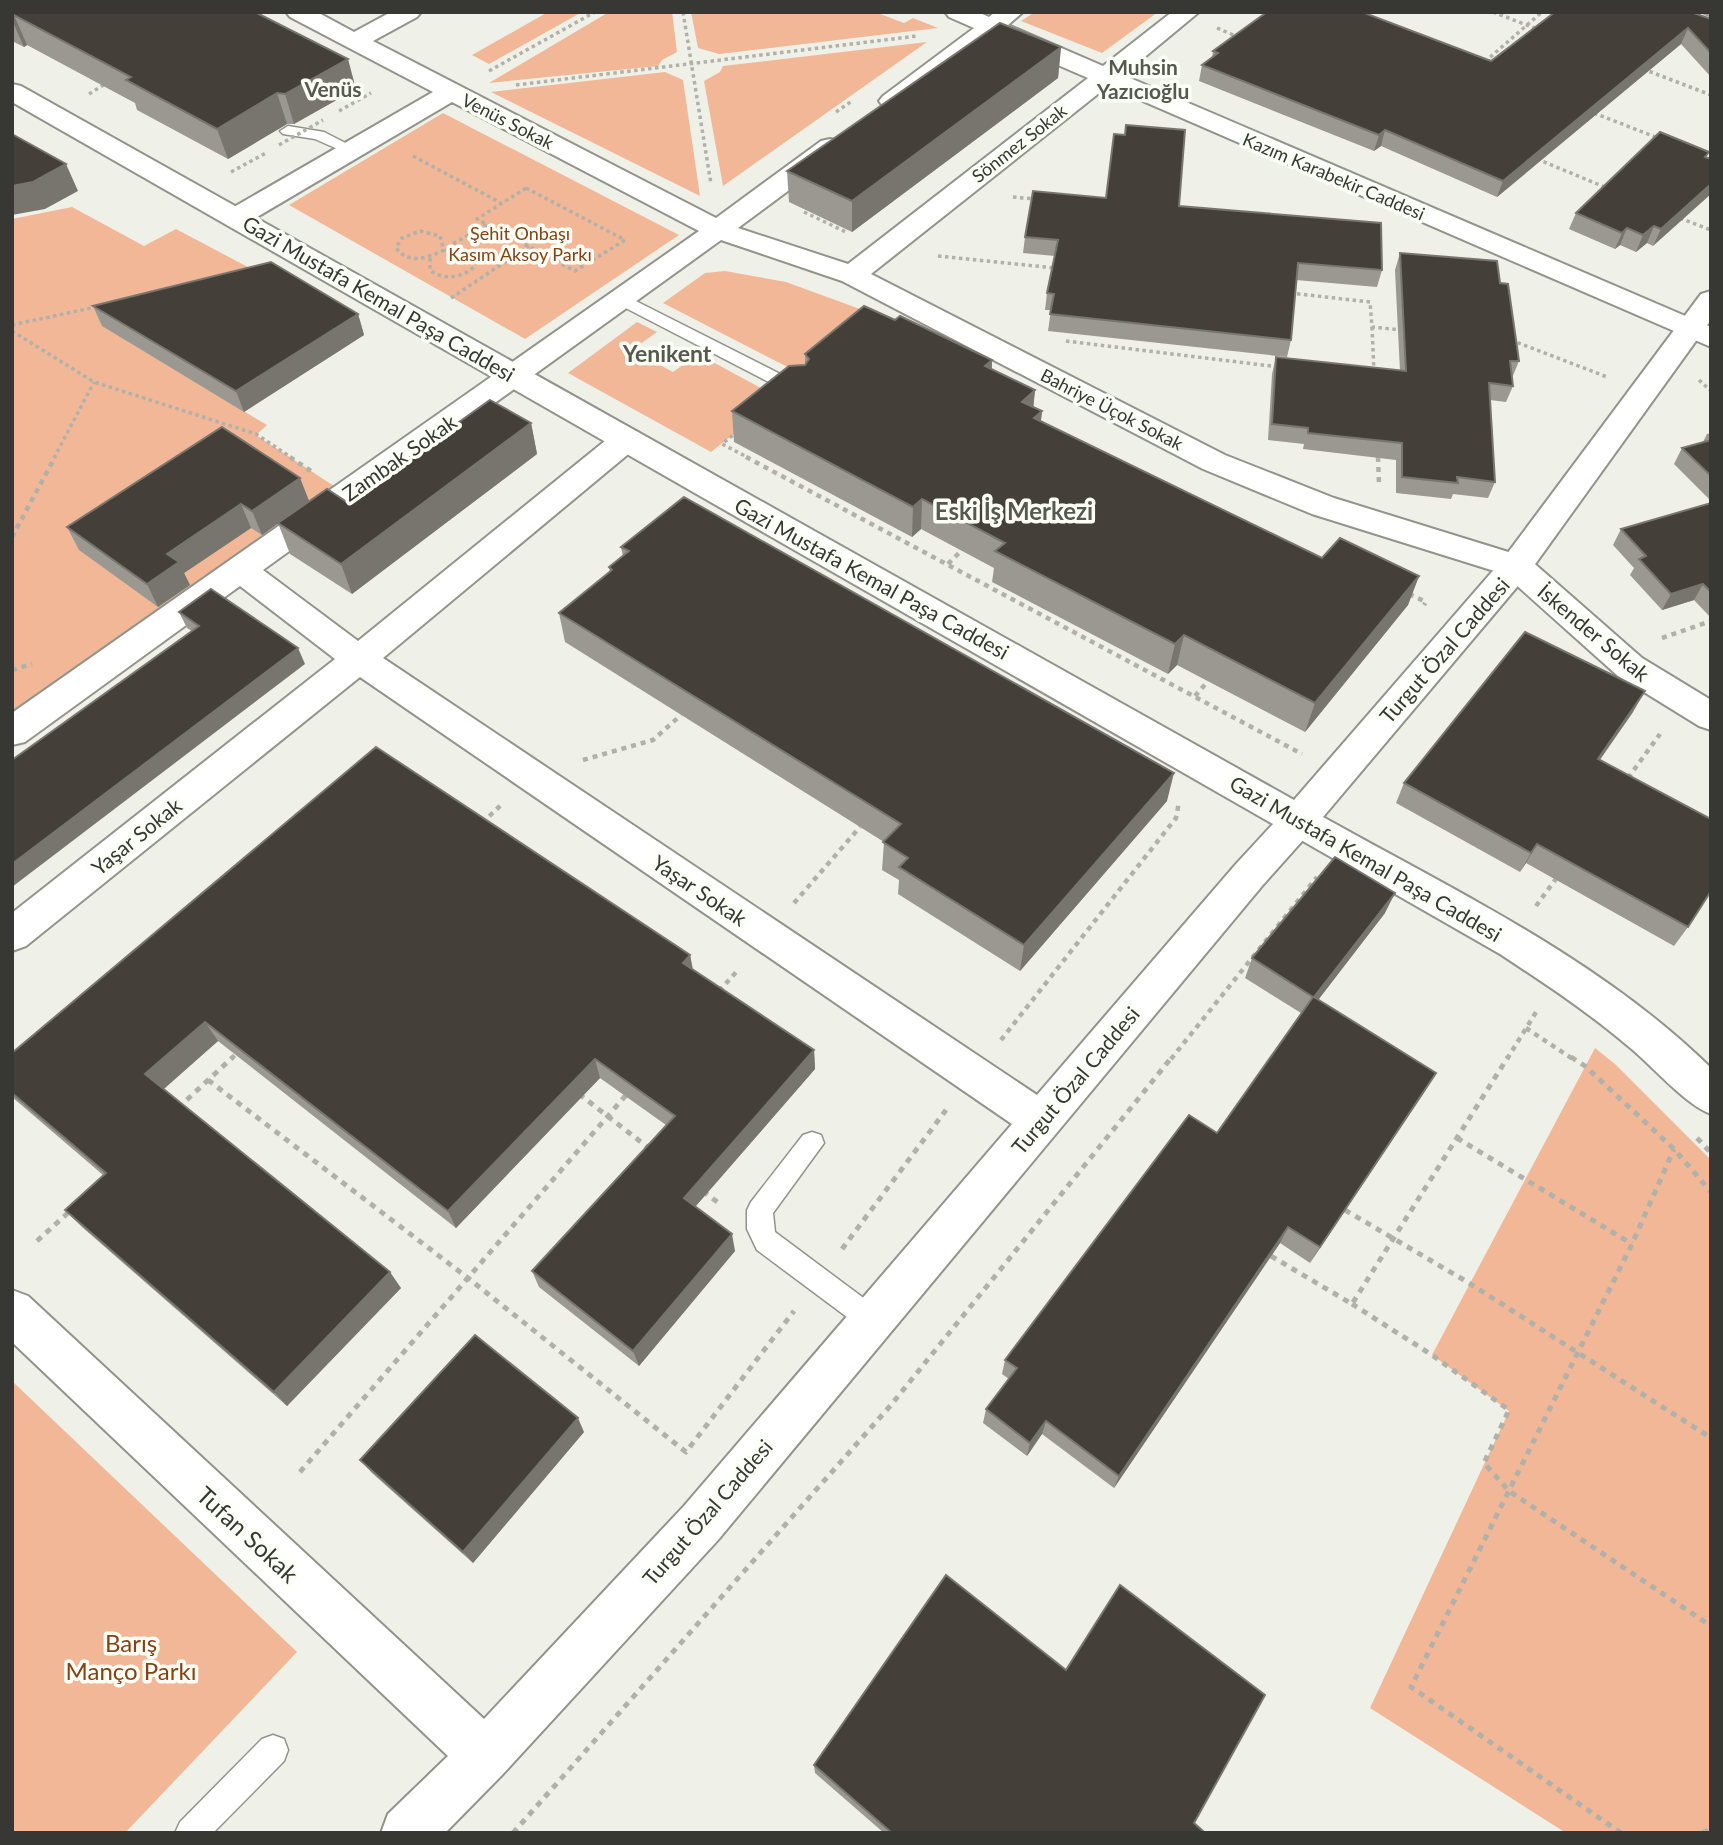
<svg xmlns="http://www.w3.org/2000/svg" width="1723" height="1845" viewBox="0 0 1723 1845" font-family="Lato,sans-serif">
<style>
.green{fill:#f1b797}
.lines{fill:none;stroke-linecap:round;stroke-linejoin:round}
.service-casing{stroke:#92948c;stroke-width:3}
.minor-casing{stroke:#92948c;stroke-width:4}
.tertiary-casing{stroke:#92948c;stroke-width:4}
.path-far2{stroke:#b0b1aa;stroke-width:3.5;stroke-dasharray:3.5 3.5;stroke-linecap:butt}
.path-far1{stroke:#b0b1aa;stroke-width:4.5;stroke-dasharray:5 5;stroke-linecap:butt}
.path{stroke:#b0b1aa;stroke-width:5;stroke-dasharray:6 6;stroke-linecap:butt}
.service{fill:#fff;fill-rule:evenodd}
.minor{fill:#fff;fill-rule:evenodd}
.tertiary{fill:#fff;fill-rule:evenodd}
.path-bridge{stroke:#b0b1aa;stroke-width:3.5;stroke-dasharray:3.5 3.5;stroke-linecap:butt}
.wall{fill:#9a9890}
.shaded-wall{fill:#77756e}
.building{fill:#444039;stroke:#77756e;stroke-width:2}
.labels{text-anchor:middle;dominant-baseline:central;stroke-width:7;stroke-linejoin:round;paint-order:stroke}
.far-street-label{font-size:18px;fill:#373834;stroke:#fcfff6}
.far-park-label{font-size:18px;fill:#854214;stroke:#fcfff6}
.far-quarter-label{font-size:21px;font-weight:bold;fill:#575951;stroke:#fcfff6}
.street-label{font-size:21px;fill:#373834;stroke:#fcfff6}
.far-district-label{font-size:23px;font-weight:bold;fill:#575951;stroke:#fcfff6}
.quarter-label{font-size:24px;font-weight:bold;fill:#575951;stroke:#fcfff6}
.near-street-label{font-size:24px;fill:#373834;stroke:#fcfff6}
.near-park-label{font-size:24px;fill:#854214;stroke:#fcfff6}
</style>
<rect width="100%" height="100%" fill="#eff1e8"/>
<g class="green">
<path d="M548,12h34l-93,52 -17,-9z"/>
<path d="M609,12h63l5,40 -15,8 -4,6 -169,17z"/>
<path d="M691,12h184l29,11 9,-5 25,10 -219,26 -21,-6z"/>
<path d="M1035,12h123l-56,41 -81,-32z"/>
<path d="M927,42l-204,144 -19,-105 16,-9 3,-6z"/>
<path d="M665,72l18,8 17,116 -209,-104z"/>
<path d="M443,113l236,122 -154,104 -236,-134z"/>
<path d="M72,207l72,39 32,-17 102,54 -151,58 140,84 -11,10 81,53 -325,229v-498z"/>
<path d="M725,271l61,11 93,34 -74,60 -142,-73 42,-30z"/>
<path d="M637,322l20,10 -25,18 41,22 25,-18 81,44 -68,54 -143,-79z"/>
<path d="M1595,1048l20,16 96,96v673h-145l-196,-125 139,-297 -77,-56z"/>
<path d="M12,1381l285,271 -172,181h-113z"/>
</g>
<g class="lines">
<g class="service-casing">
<g id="service">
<path d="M288,126l36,6 35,18 -8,5 -36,-16 -32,-5 -3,-3z"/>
<path d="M622,294l182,92 3,4 -3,4h-12l-176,-91 -2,-4z"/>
<path d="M812,1132l9,3 3,8 -51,70 2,19 106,79 4,9 -4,9 -9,4 -9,-4 -106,-79 -10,-21v-19l4,-8 52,-67z"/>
<path d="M273,1735l11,4 4,11 -4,11 -71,72h-38l5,-11 82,-83z"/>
</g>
</g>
<g class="minor-casing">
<path id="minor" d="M286,12h31l37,20 37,-20h30l-4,5 -44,24 343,177 105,-77 9,-2 9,2 4,6 -4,6 -101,75 110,36 240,-186 -95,-41 -92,69 -9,3 -9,-3 -4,-5 4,-5 91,-68 -25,-11 -4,-5h33l11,5 6,-5h28l-15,13 95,41 69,-54h27l-76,63 588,252v20l-603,-261 -237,188 354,181 109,43 194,60 114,100 69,42v30l-12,-4 -81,-50 -114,-102 -192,-60 -109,-45 -361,-188 -121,-41 -458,330 95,71 258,-209 11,-3 11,3 4,7 -4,7 -255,212 654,437 199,-231 50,-54 13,-5 13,5 5,10 -5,10 -50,56 -544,654 -215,234 -58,59h-64l7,-19 60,-58 -436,-414v-52l16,6 456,423 200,-213 328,-382 -652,-447 -334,269 -14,5v-38l323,-254 -95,-73 -215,156 -13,3v-32l687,-482 -247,-129 -205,121 -10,2 -10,-2 -4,-6 4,-6 206,-119 -143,-75z"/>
</g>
<g class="tertiary-casing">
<path id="tertiary" d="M12,84l9,2 1273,714 210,-242 197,-264 10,-3v29l-183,254 -205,243c134,75 278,143 388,251v46c-27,-10 -59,-49 -83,-68 -40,-34 -84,-63 -128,-92l-1488,-852z"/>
</g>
<g class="path-far2">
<path d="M683,12l28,172"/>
<path d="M1493,12l47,18"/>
<path d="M1217,28l21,9"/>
<path d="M1489,63l-1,-4 54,-47"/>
<path d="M1643,69l68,26"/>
<path d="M489,71l106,-59"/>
<path d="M516,85l401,-49"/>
<path d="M89,94l16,-10"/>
<path d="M339,111l32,-18"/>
<path d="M836,112l16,-11"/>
<path d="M1594,113l64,25"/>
<path d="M413,156l88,47"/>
<path d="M1537,159l70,29"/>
<path d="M231,172l35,-19"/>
<path d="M526,188l99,52 -50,31 -98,-52z"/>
<path d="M1013,197l22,2"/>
<path d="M804,212l42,20"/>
<path d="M1680,218l31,12"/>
<path d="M420,231l20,5 4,14c-17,8 -35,15 -48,-2l6,-10z"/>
<path d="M447,247l41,-23"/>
<path d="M938,256l117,12"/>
<path d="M430,258v12c14,11 31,8 44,-3l1,-10 -10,-6 -21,-1"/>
<path d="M1290,293l80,9 2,25 29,3"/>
<path d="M451,298l78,-52"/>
<path d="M12,325l84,-18"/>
<path d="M1372,327l2,45"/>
<path d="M12,331l82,51 162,52 36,24"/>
<path d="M1511,340l96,37"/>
<path d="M1066,341l213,26"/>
<path d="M1699,380l12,11"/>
<path d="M738,431l-16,13 27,14"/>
<path d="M1378,454v4"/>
<path d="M54,458l40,-76"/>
</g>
<g class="path-far1">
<path d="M290,457l21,14"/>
<path d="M746,457l556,297"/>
<path d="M1378,457l1,27"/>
<path d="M12,537l43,-80"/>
<path d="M948,564l13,-13"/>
<path d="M1409,594l17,8 -2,3"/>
<path d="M1662,638l49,-17"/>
<path d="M12,670l20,-6"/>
<path d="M1195,696l13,-15"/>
<path d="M583,760l70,-20 28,-25"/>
<path d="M1628,778l32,-44"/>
<path d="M482,823l19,-18"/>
<path d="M794,903l66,-76"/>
<path d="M1536,906l22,-30"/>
<path d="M719,991l20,-22"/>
<path d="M1526,1028l47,31"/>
<path d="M1001,1040l175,-222 3,-16"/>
<path d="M231,1059l7,-7"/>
<path d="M1171,1059l146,-182"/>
<path d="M1507,1059l31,-50"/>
</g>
<g class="path">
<path d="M1571,1057l14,9 89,83 37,43"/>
<path d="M208,1080l260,198 218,174 108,-141"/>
<path d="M579,1094l71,55"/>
<path d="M178,1108l55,-51"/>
<path d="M1457,1138l175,106"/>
<path d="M1697,1138l14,15"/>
<path d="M703,1191l18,14"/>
<path d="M1345,1210l124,73 242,155"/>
<path d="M37,1241l33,-30"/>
<path d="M842,1249l104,-139"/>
<path d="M1271,1256l81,48 156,-247"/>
<path d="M1352,1304l80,51 77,55 -25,53 25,28 202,135"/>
<path d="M300,1472l327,-378"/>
<path d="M513,1833l378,-428 281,-348"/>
<path d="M1621,1833l-210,-146 221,-443 42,-95"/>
<path d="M1703,1833l8,-5"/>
</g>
<use href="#service" class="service"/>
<use href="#minor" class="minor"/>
<use href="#tertiary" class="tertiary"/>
<path class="path-bridge" d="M279,145l44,-25"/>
</g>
<g class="wall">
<path d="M12,12l344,77 -62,35h-7l-59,35 -91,-49 -2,-7 -108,-58 -3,2 -12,-6z"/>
<path d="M1698,12h13v6z"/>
<path d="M1711,19v58l-30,-33 -184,153 -116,-51 -7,5 -175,-70 3,-16 10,-7 1,-7 278,10z"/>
<path d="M1061,47l-3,31 -206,154 -63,-30 -2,-31z"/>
<path d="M1709,152l-56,94 -6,-3 -11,9 -16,-7 -5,4 -46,-20 7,-16z"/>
<path d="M1179,206l203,64 -5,17 -81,-7 -5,60 -4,17 -239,-26 3,-21h-6l2,-17 8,-37 -32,-3 2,-16z"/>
<path d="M1400,253l100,30 19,78 -7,17 1,8 -7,16 -16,-2 5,82 -7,16 -35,-4 -2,5 -55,-6v-33l-93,-11 1,-5 -36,-4 4,-66 4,-17 124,14 -5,-101z"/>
<path d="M93,306l265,8 6,21 -120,77 -142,-86z"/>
<path d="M895,320l97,40v9l43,21 -2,17 9,4 -1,10 281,137 97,18 -11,29 -103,127 -128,-67 -9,9 -176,-92 2,-14 -73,-39 -9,8 -178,-95 -2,-31 73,-46v-11z"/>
<path d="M531,423l6,31 -185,140 -62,-40 -12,-31 69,-21z"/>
<path d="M1711,433v68l-37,-37 8,-16 21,-6 4,-8z"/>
<path d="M300,478l9,23 -47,34 -11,-7 -67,45 6,12 -32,22 -79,-57 -12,-23z"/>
<path d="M1711,503v115l-17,-18 -32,10 -32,-35 4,-7 -21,-23 8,-16z"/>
<path d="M621,547l546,254 -147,170 -122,-77 1,-14 -17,-10 2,-28 -319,-200 -6,-29 51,-41 -1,-5 14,-11z"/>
<path d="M179,612l126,52 -113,-33 -5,-3z"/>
<path d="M1633,712l-33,48 88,167 -14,19 -148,-83 -6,9 -124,-69 8,-20z"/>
<path d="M376,747l314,208 3,15 121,80 1,19 -120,138 40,44 -96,115 -100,-79 -7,-16 134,-146 -66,-47 -144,150 -238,-187 -54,48 237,199 -114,118 -205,-179 -17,-17 38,-35 -91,-78v-44z"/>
<path d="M1385,913l-67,87 107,91 -115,172 -30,-20 -166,245 -72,-54 -15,22 -44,-33 3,-14 23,-30 -7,-5 3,-14 212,-227 84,-120 -56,-35 7,-20z"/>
<path d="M584,1432l-111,131 -101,-90 -12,-13z"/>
<path d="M814,1765l380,58 8,10h-318l-69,-60z"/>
</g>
<g class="shaded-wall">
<path d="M14,15l13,30 -3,2 -12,-27v-4z"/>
<path d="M1688,28l-7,16 -184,153 6,-16z"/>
<path d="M1061,47l-3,31 -206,154v-31z"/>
<path d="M348,59l8,30 -62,35 -9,-30z"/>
<path d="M277,93l10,31 -59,35 -11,-30z"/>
<path d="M1385,130l-4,16 -7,5 5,-16z"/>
<path d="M66,164l12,27 -33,18 -33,6v-29z"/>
<path d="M1711,184v10l-58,52 8,-17z"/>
<path d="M1654,226l-7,17 -11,9 7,-17z"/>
<path d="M1627,228l-7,17 -5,4 7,-16z"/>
<path d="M358,314l6,21 -120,77 -8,-21z"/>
<path d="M992,360l-2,31 -5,-25z"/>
<path d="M1035,390l-3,31 -10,-19z"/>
<path d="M1042,411l-4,31 -4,-24z"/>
<path d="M531,423l6,31 -185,140 -11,-30z"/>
<path d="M300,478l9,23 -47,34 -10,-24z"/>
<path d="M922,499l-1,30 -9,8 1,-30z"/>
<path d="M241,504l10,24 -67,45 6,12 -32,22 -11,-23 20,-30z"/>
<path d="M1419,576l-11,29 -103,127 10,-29z"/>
<path d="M1703,584l-9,16 -32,10 9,-16z"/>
<path d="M1184,635l-7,30 -9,9 7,-30z"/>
<path d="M298,648l7,16 -293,223v-23z"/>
<path d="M1645,691l-12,21 -47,67 12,-20z"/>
<path d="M1174,773l-7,28 -147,170 4,-26z"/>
<path d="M1537,844l-11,19 -6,9 11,-19z"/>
<path d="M1395,893l-10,20 -80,104 9,-20z"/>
<path d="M690,955l4,21 -11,-13z"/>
<path d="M205,1022l13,19 -59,52 -14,-19z"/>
<path d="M814,1050l1,19 -127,146 -4,-17z"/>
<path d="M595,1059l5,19 -144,150 -8,-17z"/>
<path d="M1436,1073l-11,18 -115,172 10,-16z"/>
<path d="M1288,1227l-8,16 -166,245 5,-12z"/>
<path d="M732,1234l3,17 -96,115 -6,-15z"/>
<path d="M390,1272l11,16 -114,118 -13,-14z"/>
<path d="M578,1418l6,14 -111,131 -10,-11z"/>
<path d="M1046,1421l-4,13 -15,22 3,-13z"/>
</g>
<g class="building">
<path d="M12,12h243l93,47 -63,35 -8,-1 -60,36 -91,-49 5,-3 -117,-62 -2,1z"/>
<path d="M1267,12h95l129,49 64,-49h136l20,7v34l-23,-25 -185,153 -118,-51 -6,5 -177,-70 16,-12 -5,-2z"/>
<path d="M1000,23l61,24 -209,154 -65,-30z"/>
<path d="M1126,125l59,5 -6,76 202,17 1,47 -84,-7 -7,77 -241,-26 4,-20 -7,-1 11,-53 -33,-3 8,-46 73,7 8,-64 11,1z"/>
<path d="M1660,132l49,20 -4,5 6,2v25l-50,45 -7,-3 -11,9 -16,-7 -5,5 -46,-20z"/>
<path d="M12,134l54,30 -33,18 -21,4z"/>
<path d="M1400,253l97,8 3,22 8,1 11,77h-9l3,25 -24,-3 6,99 -38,-5 1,6 -56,-6v-34l-94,-10v-5l-36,-4 4,-67 130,14z"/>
<path d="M271,262l87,52 -122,77 -143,-85z"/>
<path d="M864,306l31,14 5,-4 92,44 -7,6 50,24 -13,12 20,9 -8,7 288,140 18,-20 79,38 -104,127 -131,-68 -9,9 -180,-93 10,-8 -83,-44 -9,8 -181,-96 57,-45 16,-1 4,-6 -4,-5z"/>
<path d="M490,400l41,23 -190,141 -63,-41 49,-34 20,13z"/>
<path d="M222,427l78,51 -48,33 -11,-7 -74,50 12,8 -32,22 -80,-57z"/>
<path d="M1711,440v36l-29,-28z"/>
<path d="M684,497l490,276 -150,172 -125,-78 9,-9 -25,-16 18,-18 -342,-211 53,-43 -3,-3 20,-16 -8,-4z"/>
<path d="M1711,503v89l-8,-8 -32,10 -32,-35 7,-3 -25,-27z"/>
<path d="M211,589l87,59 -286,216v-104l187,-134 -20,-14z"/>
<path d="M1525,632l120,59 -47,68 113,60v72l-23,36 -151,-83 -6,9 -127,-70z"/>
<path d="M376,747l314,208 -7,8 131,87 -130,148 48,36 -99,117 -101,-80 143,-155 -80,-57 -147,152 -243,-189 -60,52 245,198 -116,120 -209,-182 41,-37 -94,-80v-40z"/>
<path d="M1335,857l60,36 -81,104 122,76 -116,174 -32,-20 -169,249 -73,-55 -16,22 -44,-34 31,-41 -12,-8 184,-245 28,18 96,-136 -61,-39z"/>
<path d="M475,1335l103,83 -115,134 -103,-92z"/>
<path d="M946,1575l120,95 54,-85 145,110 -71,128 9,8 -1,2h-310l-78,-68z"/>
</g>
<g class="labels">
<g class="far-street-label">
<text transform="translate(508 121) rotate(27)">Venüs Sokak</text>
<text transform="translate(1019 143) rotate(-38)">Sönmez Sokak</text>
<text transform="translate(1334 176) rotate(23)">Kazım Karabekir Caddesi</text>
<text transform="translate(1112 409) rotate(27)">Bahriye Üçok Sokak</text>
</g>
<g class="far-park-label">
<text x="520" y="233">Şehit Onbaşı<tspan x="520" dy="21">Kasım Aksoy Parkı</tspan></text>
</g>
<g class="far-quarter-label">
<text x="1143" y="66">Muhsin<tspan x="1143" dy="24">Yazıcıoğlu</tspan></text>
<text x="333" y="88">Venüs</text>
</g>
<g class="street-label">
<text transform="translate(379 298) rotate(30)">Gazi Mustafa Kemal Paşa Caddesi</text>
<text transform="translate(399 457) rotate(-35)">Zambak Sokak</text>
<text transform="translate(872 578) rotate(29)">Gazi Mustafa Kemal Paşa Caddesi</text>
<text transform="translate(1594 632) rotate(40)">İskender Sokak</text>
<text transform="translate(1444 650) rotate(-49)">Turgut Özal Caddesi</text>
<text transform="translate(136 836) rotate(-39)">Yaşar Sokak</text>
<text transform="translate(1366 858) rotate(30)">Gazi Mustafa Kemal Paşa Caddesi</text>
<text transform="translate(700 890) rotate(34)">Yaşar Sokak</text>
<text transform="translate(1075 1080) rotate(-50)">Turgut Özal Caddesi</text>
<text transform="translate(707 1512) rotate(-49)">Turgut Özal Caddesi</text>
</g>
<g class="far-district-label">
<text x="667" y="353">Yenikent</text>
</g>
<g class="quarter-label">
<text x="1014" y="510">Eski İş Merkezi</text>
</g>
<g class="near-street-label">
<text transform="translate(248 1534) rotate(43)">Tufan Sokak</text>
</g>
<g class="near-park-label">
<text x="131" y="1642">Barış<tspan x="131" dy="28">Manço Parkı</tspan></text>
</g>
</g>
<rect width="1723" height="1845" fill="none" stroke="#373834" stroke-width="28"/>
</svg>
